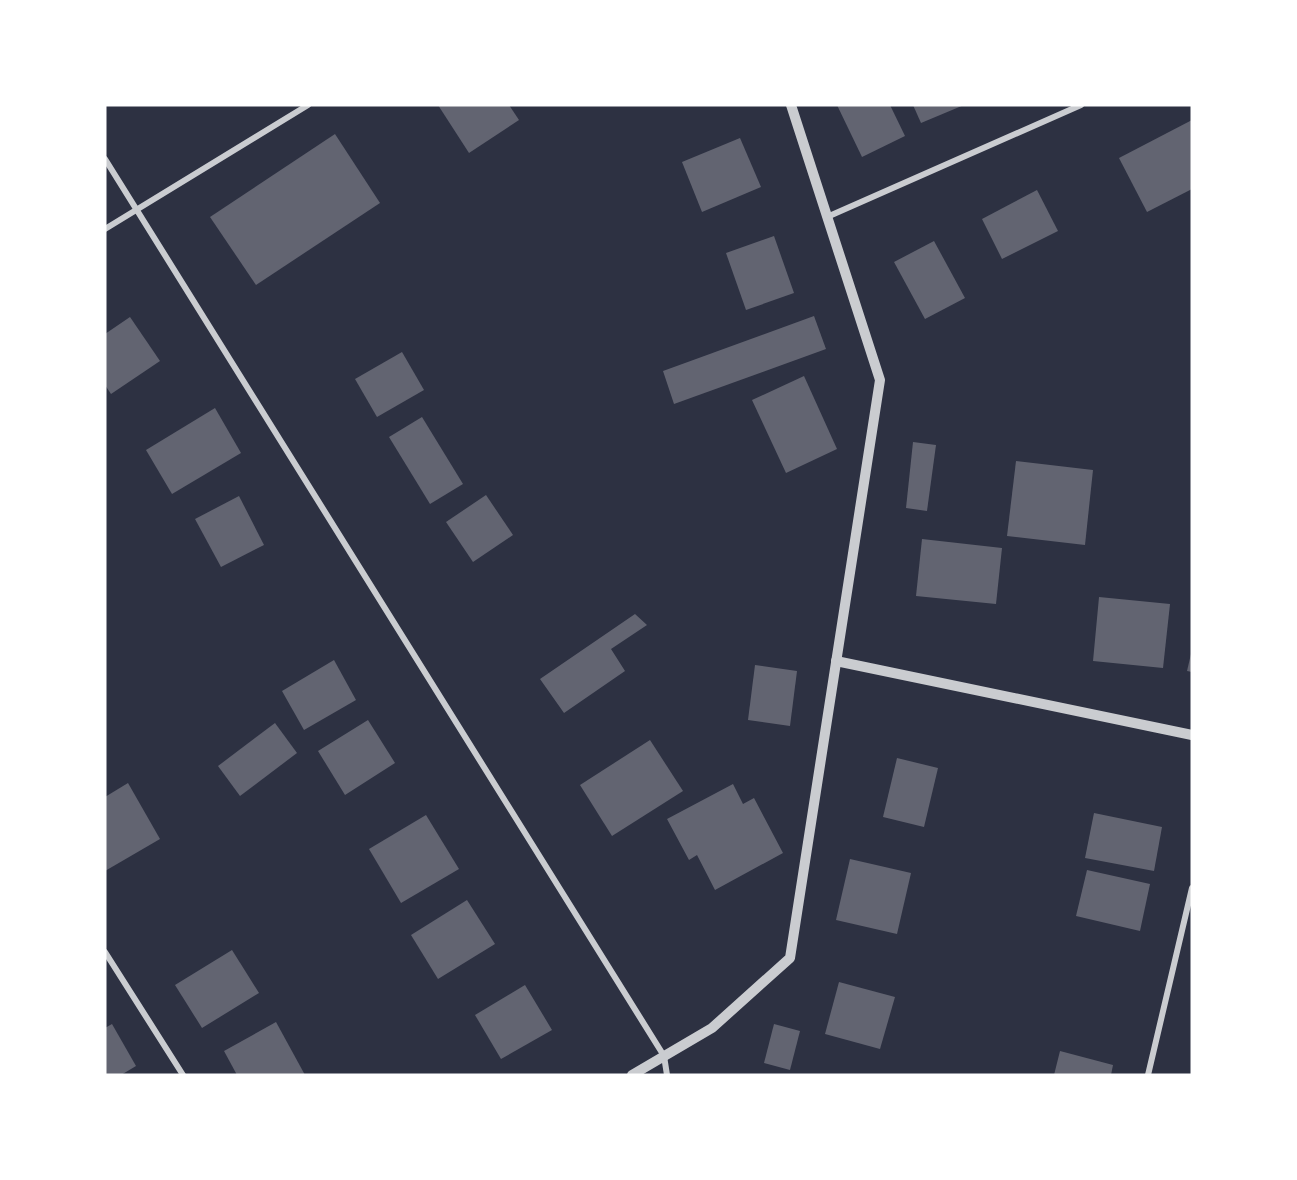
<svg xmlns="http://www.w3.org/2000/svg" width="1297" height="1180" viewBox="0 0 1297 1180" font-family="Mulish,sans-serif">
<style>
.building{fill:#626471}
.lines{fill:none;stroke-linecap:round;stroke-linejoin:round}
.minor{stroke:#caccd0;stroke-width:6}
.tertiary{stroke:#caccd0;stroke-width:10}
</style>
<rect width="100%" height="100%" fill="#2d3142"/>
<g class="building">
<path d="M438,105h71l10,15 -50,33z"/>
<path d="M837,105h53l15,31 -43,21z"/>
<path d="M913,105h51l-43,18z"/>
<path d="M1192,120v69l-45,23 -28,-54z"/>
<path d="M335,134l45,69 -124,82 -46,-68z"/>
<path d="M740,138l21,49 -59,25 -20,-50z"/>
<path d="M1037,190l21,41 -56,28 -20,-40z"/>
<path d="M774,236l20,57 -48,17 -20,-57z"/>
<path d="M934,241l31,57 -40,21 -31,-57z"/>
<path d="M814,316l12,33 -152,55 -11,-33z"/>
<path d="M130,317l30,44 -49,33 -6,-9v-51z"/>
<path d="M402,352l22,38 -47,27 -22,-38z"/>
<path d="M804,376l33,73 -51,24 -34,-73z"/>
<path d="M215,408l26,45 -69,41 -26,-44z"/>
<path d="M422,417l41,67 -33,20 -41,-67z"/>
<path d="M913,442l23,3 -9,66 -21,-3z"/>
<path d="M1016,461l77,9 -8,75 -78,-9z"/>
<path d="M486,495l27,40 -40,27 -27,-40z"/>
<path d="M239,496l25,49 -43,22 -26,-48z"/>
<path d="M922,539l80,9 -6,56 -80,-8z"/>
<path d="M1099,597l71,7 -7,64 -70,-7z"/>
<path d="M635,614l12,11 -36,24 14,22 -61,42 -24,-34z"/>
<path d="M1191,654h1v18l-5,-1z"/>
<path d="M334,660l22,40 -52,30 -22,-39z"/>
<path d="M755,665l42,6 -7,55 -42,-6z"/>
<path d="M368,720l27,43 -50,32 -27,-44z"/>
<path d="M275,723l22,30 -57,43 -22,-30z"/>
<path d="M650,740l33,51 -71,45 -32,-51z"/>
<path d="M897,758l41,10 -14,59 -41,-10z"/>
<path d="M128,783l32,56 -55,32v-74z"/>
<path d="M733,784l10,20 11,-6 29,55 -68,37 -18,-35 -8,5 -22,-41z"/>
<path d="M1094,813l68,14 -8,44 -69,-13z"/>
<path d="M426,815l33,54 -58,34 -32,-54z"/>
<path d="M850,859l61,14 -14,61 -61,-14z"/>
<path d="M1087,870l63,14 -10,47 -64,-15z"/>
<path d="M467,900l28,44 -57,35 -27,-44z"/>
<path d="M232,950l27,43 -57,35 -27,-43z"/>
<path d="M839,982l56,15 -15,52 -55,-15z"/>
<path d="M525,985l27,45 -51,29 -26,-44z"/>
<path d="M276,1022l29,53h-68l-13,-24z"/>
<path d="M112,1024l24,42 -15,9h-16v-47z"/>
<path d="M774,1024l26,7 -10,39 -26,-7z"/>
<path d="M1060,1051l53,14 -2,10h-57z"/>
</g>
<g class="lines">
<g class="minor">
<path d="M105,159l559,897 3,19"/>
<path d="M827,217l254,-112"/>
<path d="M105,229l203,-124"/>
<path d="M105,952l78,123"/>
<path d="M1148,1075l44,-187"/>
</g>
<g class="tertiary">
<path d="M836,661l356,74"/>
<path d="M632,1075l80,-47 78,-70 90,-578 -89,-275"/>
</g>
</g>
<rect width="1297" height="1180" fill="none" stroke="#ffffff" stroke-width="213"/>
</svg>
